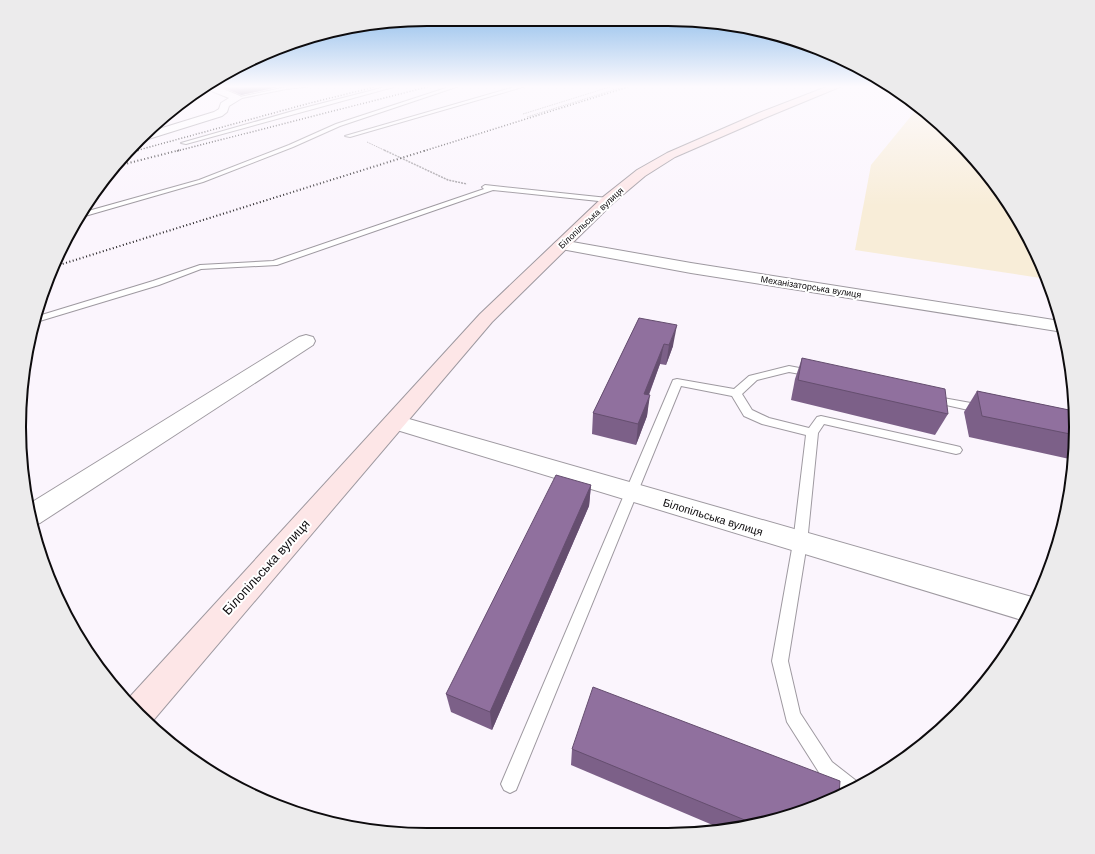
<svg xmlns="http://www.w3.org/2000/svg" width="1095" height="854" viewBox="0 0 1095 854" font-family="'DM Sans',sans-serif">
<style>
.industrial{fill:#f8edd8}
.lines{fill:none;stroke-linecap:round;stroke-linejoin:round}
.lane-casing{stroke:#9e99a0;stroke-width:2}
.street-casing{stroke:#9e99a0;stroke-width:2}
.secondary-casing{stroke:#9e99a0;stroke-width:2}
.path-far1{stroke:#a39fa4;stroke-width:1;stroke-dasharray:1.5 1;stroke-linecap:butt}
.path{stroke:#a39fa4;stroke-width:1.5;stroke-dasharray:2 1;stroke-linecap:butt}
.lane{fill:#fff;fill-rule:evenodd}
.street{fill:#fff;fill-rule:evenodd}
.secondary{fill:#fde6e7;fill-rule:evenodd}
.rail-far1{stroke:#272427;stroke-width:1.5;stroke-dasharray:1 2;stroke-linecap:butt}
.rail{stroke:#272427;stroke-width:2;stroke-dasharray:1 2.5;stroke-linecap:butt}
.wall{fill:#7c6088}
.shaded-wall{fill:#654e6f}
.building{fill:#90709e;stroke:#654e6f}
.labels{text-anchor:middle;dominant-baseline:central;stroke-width:4;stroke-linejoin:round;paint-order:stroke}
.far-street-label{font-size:9px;fill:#0d0b0d;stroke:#fff}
.street-label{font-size:11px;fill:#0d0b0d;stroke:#fff}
.near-street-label{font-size:13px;fill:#0d0b0d;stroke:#fff}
.rim{fill:none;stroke:#0d0b0d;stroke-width:2}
</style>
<rect width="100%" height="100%" fill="#fbf5fd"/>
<path class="industrial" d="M916,110l9,1 50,47 46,65 26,56 -192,-29 16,-85z"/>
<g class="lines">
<g class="lane-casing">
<g id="lane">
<path d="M312,86l-26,3 -49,10 -2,-1 51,-11z"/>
<path d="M389,86h8l-211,58 -5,-1 119,-34z"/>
<path d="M452,86h7l-119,40 -47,21 -90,35 -125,36 3,-5 118,-33 90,-35 47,-21z"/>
<path d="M518,86h8l-176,51 -5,-1z"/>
<path d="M898,91l23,17 -8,-2z"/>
<path d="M485,185l123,13 3,2 -3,2 -115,-12 -216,75 -76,4 -42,16 -126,38 2,-6 118,-36 47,-16 73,-4 211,-72 -2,-2z"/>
<path d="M789,366l26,5 1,2 -5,3 -22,-4 -32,8 -15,14 10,16 17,8 40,10 8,-11 4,-1 135,30 4,1 2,3 -2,3 -4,1 -132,-30 -6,9 -11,110 -19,118 12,52 32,49 27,21 2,3 -17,7 -24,-19 -33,-52 -15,-61 21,-118 13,-108 -44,-11 -18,-8 -12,-20 -51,-10 -165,404 -6,3 -6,-3 -3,-6 172,-404 4,-1 57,10 15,-13z"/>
<path d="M932,396l50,9 4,2 1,2 -1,2 -4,2 -54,-12 -1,-2z"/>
</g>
</g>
<g class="street-casing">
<g id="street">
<path d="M207,86h9l24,10 2,2 -13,8 -2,6 -5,4 -80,25 -6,1 10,-9 68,-21 5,-3 2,-6 8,-5 -25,-10z"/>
<path d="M561,240l130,23 369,58 3,11 -372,-59 -135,-25 -3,-3 3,-3z"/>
<path d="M306,335l7,2 2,4 -2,4 -273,178 -8,3 -3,-22 270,-167z"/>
<path d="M395,415l637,182 5,2 -12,22 -638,-194 -3,-5 3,-5z"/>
</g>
</g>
<g class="secondary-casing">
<path id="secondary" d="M829,86h13l-75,31 -92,40 -30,19 -32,27 -121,119 -341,401 -25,-22 354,-387 123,-117 34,-27 30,-17 92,-40z"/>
</g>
<g class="path-far1">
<path d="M523,114l90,-28"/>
<path d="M527,117l99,-31"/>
<path d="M367,142l19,9"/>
</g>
<path class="path" d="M384,150l64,30 19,4"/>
<use href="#lane" class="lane"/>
<use href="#street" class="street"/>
<use href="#secondary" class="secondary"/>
<g class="rail-far1">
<path d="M135,151l175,-48 69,-17"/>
<path d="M177,151l254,-65"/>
<path d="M424,151l207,-65"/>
</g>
<g class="rail">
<path d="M127,153l12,-3"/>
<path d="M117,166l63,-16"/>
<path d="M56,266l371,-116"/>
</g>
</g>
<g class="wall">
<path d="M219,86h63l-41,9z"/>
<path d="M639,318l34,28 -7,19 -6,-1 -11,31 -2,21 -11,29 -44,-11 1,-21z"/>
<path d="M802,358l146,56 -13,21 -144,-35 4,-21z"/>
<path d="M977,391l97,20 1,42 -1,7 -105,-23 -5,-25z"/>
<path d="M591,485l-2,21 -97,224 -41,-18 -5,-18z"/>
<path d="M572,749l227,64 -77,16 -151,-64z"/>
</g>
<g class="shaded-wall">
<path d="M255,86h27l-41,9 -1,-5z"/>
<path d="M677,325l-4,21 -7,19 3,-20z"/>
<path d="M664,344l-4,20 -19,51 3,-21z"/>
<path d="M650,395l-3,21 -11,29 2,-21z"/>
<path d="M591,485l-2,21 -97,224 -2,-18z"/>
</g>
<g class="building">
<path d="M231,86h24l-15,4z"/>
<path d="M639,318l38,7 -8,20 -5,-1 -20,50 6,1 -12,29 -45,-11z"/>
<path d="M802,358l143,31 3,25 -150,-34z"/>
<path d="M977,391l97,20 1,24 -93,-19z"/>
<path d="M556,475l35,10 -101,227 -44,-18z"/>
<path d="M593,687l247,94 -1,14 -40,18 -47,10 -180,-74z"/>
</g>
<linearGradient id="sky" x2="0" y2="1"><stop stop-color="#86b8e9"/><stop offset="0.42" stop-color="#fdfafe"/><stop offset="1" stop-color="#fdfafe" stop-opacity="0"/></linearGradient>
<rect width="1095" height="206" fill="url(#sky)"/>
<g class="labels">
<g class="far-street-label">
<text transform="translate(591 218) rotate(-43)">Білопільська вулиця</text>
<text transform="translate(811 287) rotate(9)">Механізаторська вулиця</text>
</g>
<g class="street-label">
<text transform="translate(713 517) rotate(17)">Білопільська вулиця</text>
</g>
<g class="near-street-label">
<text transform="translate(266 567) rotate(-48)">Білопільська вулиця</text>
</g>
</g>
<path d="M0 0H1095V854H0ZM427 26H668A401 401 0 0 1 1069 427V427A401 401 0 0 1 668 828H427A401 401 0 0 1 26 427V427A401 401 0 0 1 427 26Z" fill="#ecebec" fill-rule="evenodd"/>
<path class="rim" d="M427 26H668A401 401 0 0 1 1069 427V427A401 401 0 0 1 668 828H427A401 401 0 0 1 26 427V427A401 401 0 0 1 427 26Z"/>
</svg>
